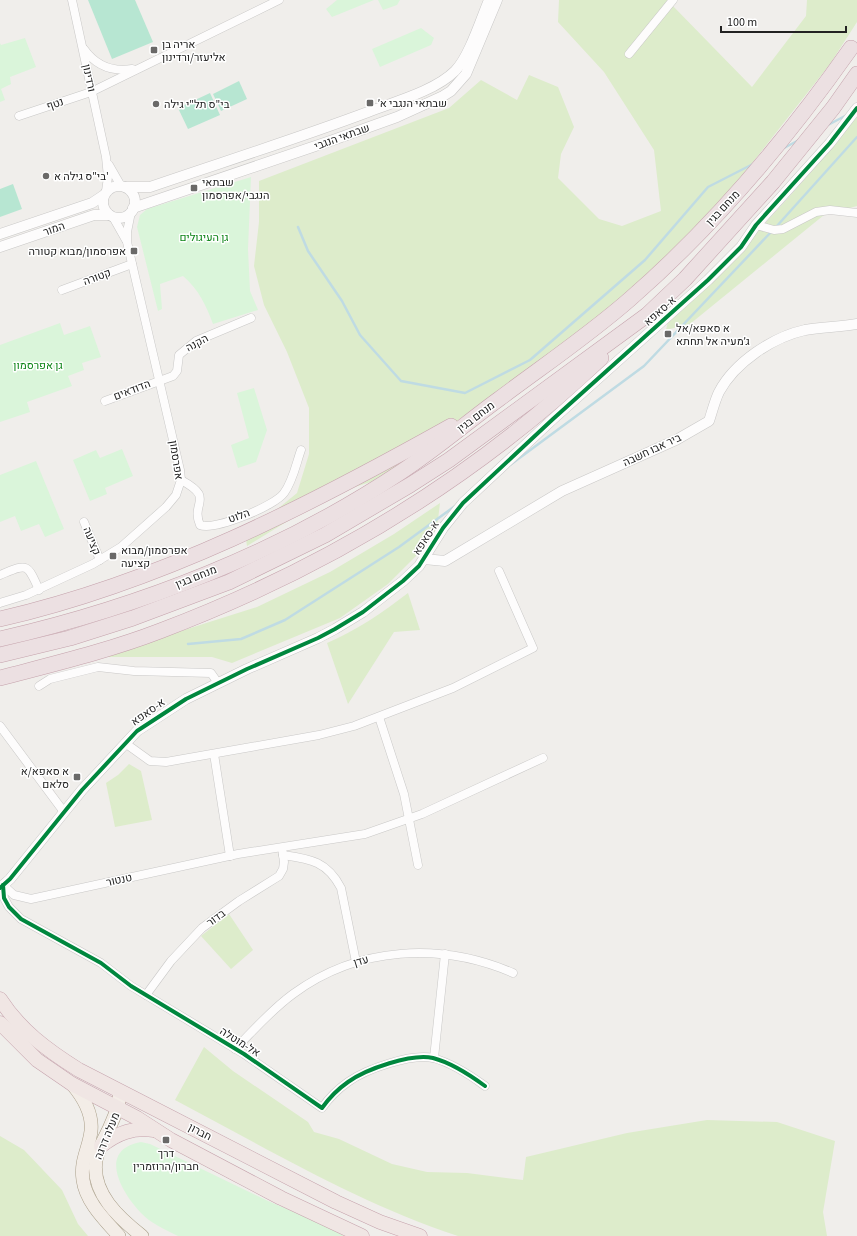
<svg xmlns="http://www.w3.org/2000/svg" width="857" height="1236" viewBox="0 0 857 1236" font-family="'Source Sans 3',Heebo,sans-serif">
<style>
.grass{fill:#ddeccb}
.park{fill:#daf5da}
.pitch{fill:#b7e6d2}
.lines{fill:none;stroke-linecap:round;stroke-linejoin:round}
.stream{stroke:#bfdbe3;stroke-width:2.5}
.minor-casing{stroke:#c9c8c7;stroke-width:9}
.tertiary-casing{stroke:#c9c8c7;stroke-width:11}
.primary-casing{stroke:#a79c86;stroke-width:14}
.trunk-casing{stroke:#c5a2ac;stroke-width:15}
.motorway-casing{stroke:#c5a2ac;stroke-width:16}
.minor{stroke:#fdfcfc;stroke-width:8}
.tertiary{stroke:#fdfcfc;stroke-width:10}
.primary{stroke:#f3ede7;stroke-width:13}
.trunk{stroke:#f0e6e4;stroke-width:14}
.motorway{stroke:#ece0e2;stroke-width:15}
.cycleway-casing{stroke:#fff;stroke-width:6}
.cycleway{stroke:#00873e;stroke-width:4}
.poi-dot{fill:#6a6968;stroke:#fff;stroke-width:1.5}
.labels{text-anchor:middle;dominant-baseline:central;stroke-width:3;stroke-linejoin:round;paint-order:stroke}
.poi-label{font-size:11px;fill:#222;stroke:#fff;text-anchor:start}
.street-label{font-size:11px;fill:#222;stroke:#fff}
.park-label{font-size:11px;fill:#0c8416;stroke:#fff}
</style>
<rect width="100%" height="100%" fill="#f0eeeb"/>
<g class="grass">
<path d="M559,0h113l-1,4 81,83 54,-71 1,-16h50v22l-27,42 -88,112 -72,81 -86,74 -181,141 -71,22 -85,52 -3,-19 25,-11 28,-23 12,-39v-46l-22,-56 -23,-47 -10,-39 5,-44v-41l190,-73 32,-28 36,20 12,-25 29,12 16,40 -13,27 -3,24 41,41 23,7 39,-15 -7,-61 -50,-78 -46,-50z"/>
<path d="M857,116v90l-33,9 -134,109 -24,6 2,-9c67,-64 132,-132 189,-205z"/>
<path d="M440,503l-3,25 -18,25 -31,31 -48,34 -108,45 -20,-6h-113l158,-50 73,-35 64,-38z"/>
<path d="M408,593l12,37 -26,2 -46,72 -21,-61c30,-13 55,-30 81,-50z"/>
<path d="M129,764l12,7 11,49 -37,7 -9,-44 12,-8z"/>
<path d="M229,914l24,36 -22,19 -30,-33z"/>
<path d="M204,1047l29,24 75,51 6,10 25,7 53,25 35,8 40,1 56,7 3,-23 101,-24 80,-13 70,2 58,19 -12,71 4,24h-369c-100,-33 -190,-87 -283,-136z"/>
<path d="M0,1136l24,14 38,40 16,34 10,12h-88z"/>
</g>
<g class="park">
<path d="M337,0h37l-42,17 -6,-8z"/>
<path d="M378,0h22l-3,5 -14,5z"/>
<path d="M421,28l13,10 -3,7 -51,22 -8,-18z"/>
<path d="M25,38l11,29 -26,10 1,7 -10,5 4,11 -5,2v-59l1,2z"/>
<path d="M251,177l-3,72 2,42 8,19 -45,14c-7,-19 -14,-34 -30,-48l-23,8 2,25 -4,2 -21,-84 3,-12 7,-6z"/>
<path d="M60,323l4,12 26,-9 11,31 -19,6 2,7 -16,6 4,10 -45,16 3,10 -30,10v-77z"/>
<path d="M254,388l13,42 -11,32 -18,6 -7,-23 18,-7 -12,-45z"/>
<path d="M122,449l11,27 -28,12 2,6 -17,7 -17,-41 23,-10 4,8z"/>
<path d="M36,461l28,68 -19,8 -6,-13 -18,7 -6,-15 -15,6v-47z"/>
<path d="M141,1142l9,2 118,57 83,35h-173c-12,-6 -28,-13 -37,-23 -20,-21 -44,-63 0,-71z"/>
</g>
<g class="pitch">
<path d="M88,0h47l18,42 -41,17z"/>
<path d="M239,81l8,18 -26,12 -8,-17z"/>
<path d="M210,93l10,22 -32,14 -10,-21z"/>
<path d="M13,184l9,25 -22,8v-28z"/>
</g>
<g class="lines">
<g class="stream">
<path d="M826,126l19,-10"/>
<path d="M784,148l15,-8"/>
<path d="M298,227l10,24 34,50 18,34 41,46 64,12 65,-33 115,-100 63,-73 45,-23"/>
<path d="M776,227l81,-90"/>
<path d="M510,465l134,-99 128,-135"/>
<path d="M188,644l53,-5 44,-19 114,-73 56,-41"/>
</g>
<g class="minor-casing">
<g id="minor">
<path d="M72,0l34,157 2,20 -2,14"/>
<path d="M84,49c12,17 28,23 48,20"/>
<path d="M629,54l44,-54"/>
<path d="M19,116l72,-24 188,-92"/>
<path d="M109,165l12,21"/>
<path d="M113,217l13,23"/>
<path d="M756,225l18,5 9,-1 33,-17 14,-2 27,3"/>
<path d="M62,290l70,-26"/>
<path d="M105,401l68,-25 4,-5 2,-16 17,-14 55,-23"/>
<path d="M181,480c35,19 9,22 19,45 14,6 75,-19 84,-32 9,-12 12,-29 17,-43"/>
<path d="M84,522l16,38"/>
<path d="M0,575c27,-11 27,-13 39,15"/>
<path d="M0,603l26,-8 67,-31 28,-17 45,-40 10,-12 5,-15 -1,-10 -53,-228v-10l4,-20"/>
<path d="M39,686l11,-7 48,-12 36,4 77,2 7,10"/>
<path d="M379,717l25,77 14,71"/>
<path d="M0,726l64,86"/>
<path d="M125,743l25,18 16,1 153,-27 35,-9 99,-38 80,-40 -34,-77"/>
<path d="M214,754l16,102"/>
<path d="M283,855c27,4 44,6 58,33l15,74"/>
<path d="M3,885l1,13 5,9 12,12 80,44 30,23 113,68 78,54c7,-10 16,-19 26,-26 18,-13 64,-29 85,-24 19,5 37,17 52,28"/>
<path d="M3,885l11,10 17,4 207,-45 127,-20 57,-20 121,-56"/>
<path d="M146,995l25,-34 31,-33 37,-27 40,-25 4,-7 1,-7 -2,-14"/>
<path d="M235,1049c19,-19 36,-39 58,-55 65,-48 148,-52 220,-21"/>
<path d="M434,1058l11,-104"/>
</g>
</g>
<g class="tertiary-casing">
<g id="tertiary">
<circle cx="119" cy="202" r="16"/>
<path d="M125,187h25c73,-25 146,-48 218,-75 26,-10 67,-21 87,-41 14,-14 26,-52 34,-71"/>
<path d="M133,208l200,-68 64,-23 46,-21 8,-5 15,-17 31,-74"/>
<path d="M0,234l92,-31 12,-8"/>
<path d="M0,247l94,-32h15"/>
<path d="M424,559l21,2 117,-70 114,-51 33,-19c3,-9 6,-21 10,-29 16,-30 54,-55 86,-62 17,-3 35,-3 52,-6"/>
<path d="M0,888l10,-9 72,-89 55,-59 49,-32 61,-30 71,-31 17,-9 28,-17 40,-31 16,-15 24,-38 20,-25 90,-84 155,-139 33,-33 15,-22 74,-82 27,-35"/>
</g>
</g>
<g class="primary-casing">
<g id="primary">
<path d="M72,1084c11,13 21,29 19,47 -2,18 -11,29 -8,49 3,22 22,40 36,56"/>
<path d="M119,1091c2,14 -5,25 -10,38 -5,10 -11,20 -13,31 -5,33 23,58 46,76"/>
</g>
</g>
<g class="trunk-casing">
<g id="trunk">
<path d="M0,999c20,31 47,51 79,71l257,132 44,20 40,14"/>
<path d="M0,1023l37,37 35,24 65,34 34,22 110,58 81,38"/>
<path d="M101,1146c16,-13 32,-19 53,-16"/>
</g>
</g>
<g class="motorway-casing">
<g id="motorway">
<path d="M0,619c161,-37 308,-113 451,-193"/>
<path d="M0,639c140,-32 281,-87 401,-167 34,-22 65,-49 98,-73 44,-33 90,-64 131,-100 85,-74 157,-160 221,-251"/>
<path d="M0,655l70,-17 63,-20 96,-36 96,-47 85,-50 39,-25 198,-145 38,-36 88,-97 60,-74 24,-34"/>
<path d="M0,678c53,-14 108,-27 160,-47 164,-62 314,-152 441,-273"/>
</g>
</g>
<use href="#minor" class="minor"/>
<use href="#tertiary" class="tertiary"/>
<use href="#primary" class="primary"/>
<use href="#trunk" class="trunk"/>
<use href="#motorway" class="motorway"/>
<g class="cycleway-casing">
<g id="cycleway">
<path d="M3,885l1,13 5,9 12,12 80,44 30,23 113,68 78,54c7,-10 16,-19 26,-26 18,-13 64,-29 85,-24 19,5 37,17 52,28"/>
<path d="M0,888l10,-9 72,-89 55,-59 49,-32 61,-30 71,-31 17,-9 28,-17 40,-31 16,-15 24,-38 20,-25 90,-84 155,-139 33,-33 15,-22 74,-82 27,-35"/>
</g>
</g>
<use href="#cycleway" class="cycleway"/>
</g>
<g class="poi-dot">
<rect x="150" y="46" width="8" height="8" rx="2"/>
<rect x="366" y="99" width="8" height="8" rx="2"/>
<circle cx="156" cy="104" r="4"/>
<circle cx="46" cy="176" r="4"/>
<rect x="190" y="184" width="8" height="8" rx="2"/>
<rect x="130" y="247" width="8" height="8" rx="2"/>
<rect x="664" y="330" width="8" height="8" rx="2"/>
<rect x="109" y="552" width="8" height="8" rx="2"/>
<rect x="73" y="773" width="8" height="8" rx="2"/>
<rect x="162" y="1136" width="8" height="8" rx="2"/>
</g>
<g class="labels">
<g class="poi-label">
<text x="162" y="44">אריה בן<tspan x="162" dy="13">אליעזר/ורדינון</tspan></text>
<text x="378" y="103">שבתאי הנגבי א׳</text>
<text x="164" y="104">בי"ס תל"י גילה</text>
<text x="54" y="176">בי"ס גילה א'</text>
<text x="202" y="182">שבתאי<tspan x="202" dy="13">הנגבי/אפרסמון</tspan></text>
<text x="126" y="251" text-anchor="end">אפרסמון/מבוא קטורה</text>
<text x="676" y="328">א סאפא/אל<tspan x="676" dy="13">ג׳מעיה אל תחתא</tspan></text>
<text x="121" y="550">אפרסמון/מבוא<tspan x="121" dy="13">קציעה</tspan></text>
<text x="69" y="771" text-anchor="end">א סאפא/א<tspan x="69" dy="13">סלאם</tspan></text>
<text x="166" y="1153" text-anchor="middle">דרך<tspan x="166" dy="13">חברון/הרוזמרין</tspan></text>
</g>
<g class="street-label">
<text transform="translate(89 78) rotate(78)">ורדינון</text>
<text transform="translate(55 104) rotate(-19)">נטף</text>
<text transform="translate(342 137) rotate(-20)">שבתאי הנגבי</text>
<text transform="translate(723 208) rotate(-47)">מנחם בגין</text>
<text transform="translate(54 229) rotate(-19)">המור</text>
<text transform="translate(97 277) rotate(-20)">קטורה</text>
<text transform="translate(660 311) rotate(-42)">א-סאפא</text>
<text transform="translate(197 343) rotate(-29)">הקנה</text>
<text transform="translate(132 390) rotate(-21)">הדודאים</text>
<text transform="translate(476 417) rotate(-37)">מנחם בגין</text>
<text transform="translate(652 450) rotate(-25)">ביר אבו חשבה</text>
<text transform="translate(176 460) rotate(81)">אפרסמון</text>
<text transform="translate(239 516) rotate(-20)">הלוט</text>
<text transform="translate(426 538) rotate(-57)">א-סאפא</text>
<text transform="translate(92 541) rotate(68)">קציעה</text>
<text transform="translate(196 577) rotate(-22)">מנחם בגין</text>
<text transform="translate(148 712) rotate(-35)">א-סאפא</text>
<text transform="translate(119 880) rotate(-12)">טנטור</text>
<text transform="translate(216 918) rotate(-36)">בדור</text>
<text transform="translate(361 961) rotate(-17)">עדן</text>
<text transform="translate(240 1042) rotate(32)">אל-מוטלה</text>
<text transform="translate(200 1132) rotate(27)">חברון</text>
<text transform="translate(107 1136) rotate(-68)">מעלה דרגה</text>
</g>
<g class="park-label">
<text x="204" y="237">גן העיגולים</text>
<text x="38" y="365">גן אפרסמון</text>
</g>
</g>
<path d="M721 26v6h125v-6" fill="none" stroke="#222222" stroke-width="2"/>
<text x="727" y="26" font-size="12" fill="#222222" stroke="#ffffff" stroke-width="3" paint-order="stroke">100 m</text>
</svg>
